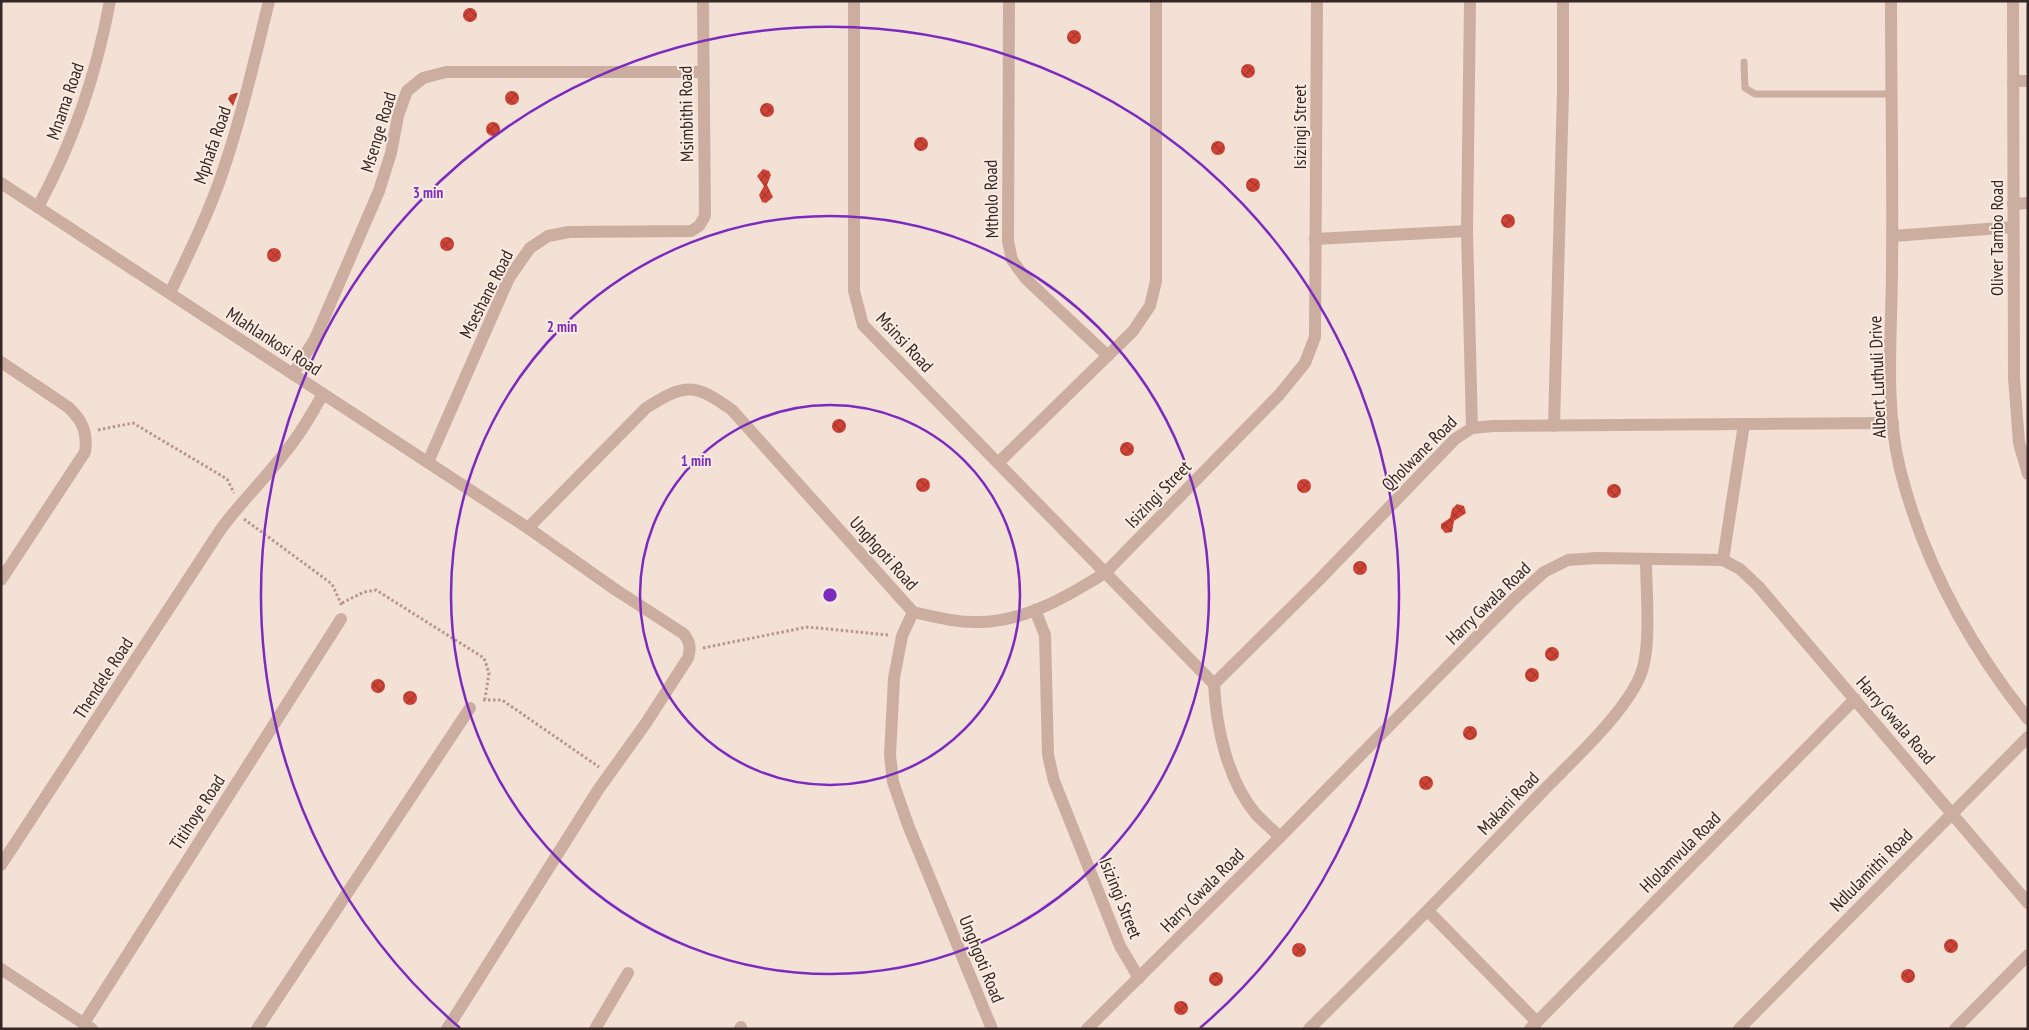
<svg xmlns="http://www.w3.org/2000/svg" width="2029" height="1030" viewBox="0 0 2029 1030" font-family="'PT Sans Narrow',sans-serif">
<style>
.building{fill:url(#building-cross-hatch)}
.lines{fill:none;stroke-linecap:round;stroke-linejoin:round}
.path{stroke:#b8978b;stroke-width:3;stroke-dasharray:2.5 2.5;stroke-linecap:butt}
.service{stroke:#ccaea1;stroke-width:7}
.minor{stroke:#ccaea1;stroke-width:12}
.tertiary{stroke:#ccaea1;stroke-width:12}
.ring{fill:none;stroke:#7b2cbf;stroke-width:2.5}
.labels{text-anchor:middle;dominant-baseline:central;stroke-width:4;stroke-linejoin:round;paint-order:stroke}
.street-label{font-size:18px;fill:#352725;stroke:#fbece2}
.centre{fill:#7b2cbf;stroke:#fbece2;stroke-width:2.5}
.ring-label{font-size:15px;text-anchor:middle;font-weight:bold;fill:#7b2cbf;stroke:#fbece2;stroke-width:4;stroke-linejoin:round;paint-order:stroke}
</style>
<defs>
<pattern id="building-cross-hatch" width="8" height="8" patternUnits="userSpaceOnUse" patternTransform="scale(1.25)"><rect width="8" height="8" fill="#d14336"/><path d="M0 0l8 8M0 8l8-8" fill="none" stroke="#aa382d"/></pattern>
</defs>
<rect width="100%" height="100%" fill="#f3e1d6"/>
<g class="building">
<circle cx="470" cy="15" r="7"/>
<circle cx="1074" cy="37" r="7"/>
<circle cx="1248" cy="71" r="7"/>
<circle cx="512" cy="98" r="7"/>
<path d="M236,93h2l-5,13 -5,-7 2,-4z"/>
<circle cx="767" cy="110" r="7"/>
<circle cx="493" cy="129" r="7"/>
<circle cx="921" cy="144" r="7"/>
<circle cx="1218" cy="148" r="7"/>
<path d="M763,169l6,2 2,4 -4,10 6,12 -7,6 -4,-1 -3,-7 5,-9 -7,-10z"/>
<circle cx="1253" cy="185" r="7"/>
<circle cx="1508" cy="221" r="7"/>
<circle cx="447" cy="244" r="7"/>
<circle cx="274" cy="255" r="7"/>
<circle cx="839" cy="426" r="7"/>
<circle cx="1127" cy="449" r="7"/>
<circle cx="923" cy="485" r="7"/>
<circle cx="1304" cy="486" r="7"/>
<circle cx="1614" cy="491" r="7"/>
<path d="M1457,504l7,2 2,7 -12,8 -2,11 -7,1 -4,-5v-4l9,-6 2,-9z"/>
<circle cx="1360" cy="568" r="7"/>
<circle cx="1552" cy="654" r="7"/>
<circle cx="1532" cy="675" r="7"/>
<circle cx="378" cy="686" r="7"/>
<circle cx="410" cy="698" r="7"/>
<circle cx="1470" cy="733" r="7"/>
<circle cx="1426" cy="783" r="7"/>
<circle cx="1951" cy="946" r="7"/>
<circle cx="1299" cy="950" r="7"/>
<circle cx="1908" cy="976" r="7"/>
<circle cx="1216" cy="979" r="7"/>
<circle cx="1181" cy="1008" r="7"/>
</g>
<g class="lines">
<g class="path">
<path d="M98,430l35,-7 94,56 7,14"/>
<path d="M244,519l88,65 10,22"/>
<path d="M342,603l22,-11 12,-2 108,68 5,15 -4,26"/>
<path d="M703,648l104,-21 82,8"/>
<path d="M483,700h19l97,67"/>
</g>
<path class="service" d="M1744,62l1,26 10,6h136"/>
<g class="minor">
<path d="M854,1v290l9,34 351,359"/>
<path d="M1009,1l-1,240 4,19 14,19 82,77"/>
<path d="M1470,1l-3,230 5,197"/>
<path d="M2013,1l1,377 5,65 9,31"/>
<path d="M2013,81h15"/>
<path d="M1,183l527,345 88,62 68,44c6,8 7,14 4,24l-42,65 -48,67 -151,239"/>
<path d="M2013,204l15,-1"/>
<path d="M38,207c36,-67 58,-131 72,-206"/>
<path d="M1893,236l120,-9"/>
<path d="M1315,239l152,-8"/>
<path d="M170,293c19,-40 39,-80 53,-122 19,-56 32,-113 46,-170"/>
<path d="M1,362l67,45c14,13 20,25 17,45l-84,128"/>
<path d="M293,374l22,-35 64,-148 12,-38 7,-37 9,-25 16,-13 23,-6h257"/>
<path d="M1554,426l9,-334v-91"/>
<path d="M428,462l81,-184 21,-30 18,-12 21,-4 122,-1 8,-5 6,-10 -2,-215"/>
<path d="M998,463l135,-132 17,-25 6,-25v-280"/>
<path d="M528,528l118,-120c39,-25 49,-25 86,2l181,202"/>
<path d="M1723,560l21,-136"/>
<path d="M1035,610l10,25 3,120 6,26 66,165 19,32"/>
<path d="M913,612c22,5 45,11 68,10 45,-1 87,-26 124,-49l174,-178 26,-32 10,-26 2,-336"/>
<path d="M913,612l-11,24 -8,42 -4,77 3,27 15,43 84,204"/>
<path d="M1280,837c-8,-8 -18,-16 -25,-24 -28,-34 -39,-87 -41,-129l104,-103 137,-142 17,-11 21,-2 400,-3"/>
<path d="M1,865l220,-336c19,-26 42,-48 62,-74 16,-19 28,-40 40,-61"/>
<path d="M1428,911l109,111"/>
<path d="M1,969l91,60"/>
<path d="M84,1023l257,-404"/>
<path d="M257,1029l213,-321"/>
<path d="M595,1029l33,-56"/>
<path d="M740,1029l1,-2"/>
<path d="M1087,1029l193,-192 234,-238 30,-27 24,-12 29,-2 126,2 17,9 18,17 270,317"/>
<path d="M1309,1029c79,-78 157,-157 234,-238 28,-29 82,-78 97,-115 12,-27 6,-85 6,-116"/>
<path d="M1530,1029l325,-330"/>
<path d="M1739,1029l289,-292"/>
<path d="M1955,1029l73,-74"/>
</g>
<path class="tertiary" d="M1891,1c0,88 2,176 1,265 0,66 -8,138 8,203 23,92 69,176 128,250"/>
</g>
<g class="ring">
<circle cx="830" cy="595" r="190"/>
<circle cx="830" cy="595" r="379"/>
<path d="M460 1028A569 569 0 1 1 1200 1028"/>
</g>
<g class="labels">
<g class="street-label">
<text transform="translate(65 101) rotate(-71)">Mnama Road</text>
<text transform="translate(686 114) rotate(-91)">Msimbithi Road</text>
<text transform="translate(1299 127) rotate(-90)">Isizingi Street</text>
<text transform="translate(378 132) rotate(-73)">Msenge Road</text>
<text transform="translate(212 145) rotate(-71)">Mphafa Road</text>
<text transform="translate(991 199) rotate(-91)">Mtholo Road</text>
<text transform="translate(1996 238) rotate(-90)">Oliver Tambo Road</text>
<text transform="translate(486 294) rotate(-63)">Mseshane Road</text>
<text transform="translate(274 341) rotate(33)">Mlahlankosi Road</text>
<text transform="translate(905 342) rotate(47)">Msinsi Road</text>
<text transform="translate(1877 377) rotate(-92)">Albert Luthuli Drive</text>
<text transform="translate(1419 453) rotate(-45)">Qholwane Road</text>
<text transform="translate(1158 494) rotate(-46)">Isizingi Street</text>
<text transform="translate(884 553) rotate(48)">Unghgoti Road</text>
<text transform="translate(1488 603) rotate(-44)">Harry Gwala Road</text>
<text transform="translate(103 678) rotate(-57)">Thendele Road</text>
<text transform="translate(1896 720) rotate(49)">Harry Gwala Road</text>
<text transform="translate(1508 803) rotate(-46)">Makani Road</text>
<text transform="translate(197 812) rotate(-57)">Titihoye Road</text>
<text transform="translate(1680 852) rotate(-45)">Hlolamvula Road</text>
<text transform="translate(1871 870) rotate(-45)">Ndlulamithi Road</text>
<text transform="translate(1202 890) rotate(-45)">Harry Gwala Road</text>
<text transform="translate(1121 898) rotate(68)">Isizingi Street</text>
<text transform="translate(982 959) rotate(68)">Unghgoti Road</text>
</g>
</g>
<circle cx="830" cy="595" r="8" class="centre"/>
<g class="ring-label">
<text x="428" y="198">3 min</text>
<text x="562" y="332">2 min</text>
<text x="696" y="466">1 min</text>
</g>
<rect width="2029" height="1030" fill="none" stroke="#352725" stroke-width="5"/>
</svg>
